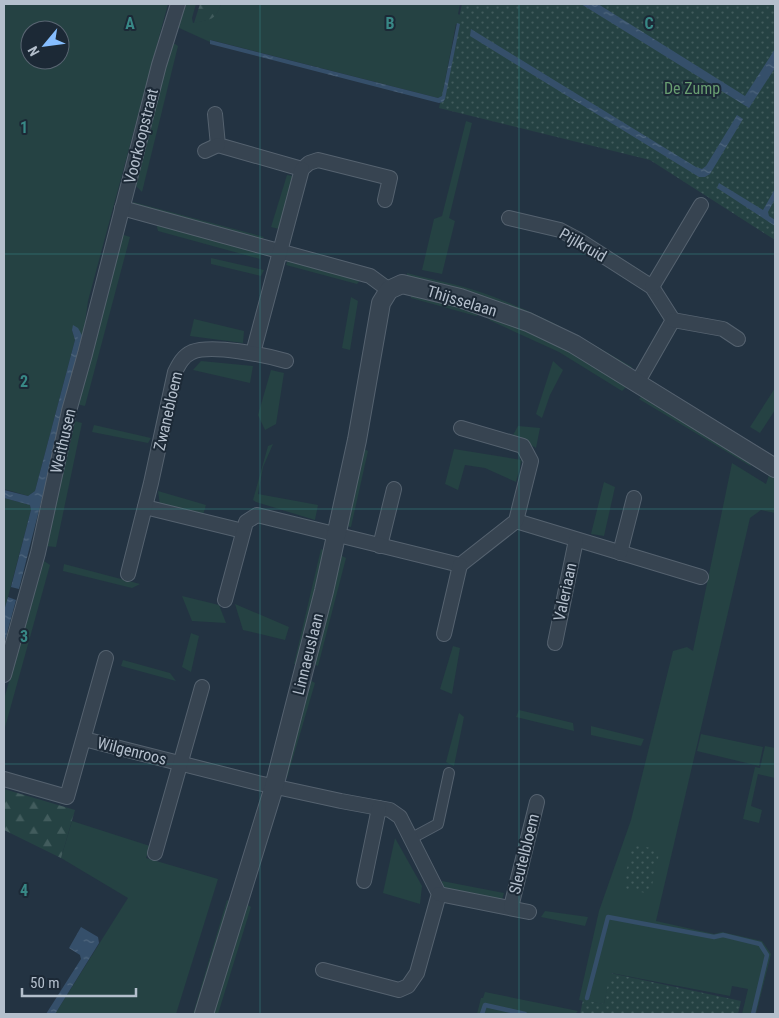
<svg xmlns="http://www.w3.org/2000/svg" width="779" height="1018" viewBox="0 0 779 1018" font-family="'Roboto Condensed',sans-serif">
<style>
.grass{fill:#254243;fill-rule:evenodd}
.forest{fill:url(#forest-firs)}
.park{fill:url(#park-dots)}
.water{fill:url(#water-ripples)}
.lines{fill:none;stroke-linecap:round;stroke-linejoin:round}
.stream{stroke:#354f6a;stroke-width:4.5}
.pedestrian-casing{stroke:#55626f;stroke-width:12}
.minor-casing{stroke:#55626f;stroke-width:16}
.tertiary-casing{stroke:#55626f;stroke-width:20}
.pedestrian{stroke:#374451;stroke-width:10}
.minor{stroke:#374451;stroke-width:14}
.tertiary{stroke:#374451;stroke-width:18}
.grid{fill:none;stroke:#388886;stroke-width:1;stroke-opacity:0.55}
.labels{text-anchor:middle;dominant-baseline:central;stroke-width:4;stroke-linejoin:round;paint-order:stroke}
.park-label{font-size:16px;fill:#699e71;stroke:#1c2936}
.street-label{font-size:16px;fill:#b4bfcc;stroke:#1c2936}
.grid-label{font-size:16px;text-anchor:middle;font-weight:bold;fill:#388886;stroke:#1c2936;stroke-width:4;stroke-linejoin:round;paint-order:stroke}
</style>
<defs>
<pattern id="forest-firs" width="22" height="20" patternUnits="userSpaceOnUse" patternTransform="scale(1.25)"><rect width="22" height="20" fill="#254243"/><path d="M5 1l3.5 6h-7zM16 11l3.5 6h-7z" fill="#425c5d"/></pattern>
<pattern id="park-dots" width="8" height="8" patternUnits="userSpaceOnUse" patternTransform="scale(1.25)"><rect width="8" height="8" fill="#254243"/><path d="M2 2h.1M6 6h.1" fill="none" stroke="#425c5d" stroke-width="1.8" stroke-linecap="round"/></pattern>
<pattern id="water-ripples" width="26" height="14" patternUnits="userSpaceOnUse" patternTransform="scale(1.25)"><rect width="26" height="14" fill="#354f6a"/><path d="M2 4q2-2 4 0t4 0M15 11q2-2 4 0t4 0" fill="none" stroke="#50677e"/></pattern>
</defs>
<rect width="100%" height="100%" fill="#233342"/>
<g class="grass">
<path d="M4,4h164l-80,297 -5,36 -11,-7 3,10 -40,151 -7,5 -24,-7zM30,30h30v30h-30z"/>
<path d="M184,4h12l-4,14 1,5c16,-4 22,-2 28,-19h239l-2,10 4,2 -2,8h-4l-14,72 -4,2 -227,-58 -1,2 -33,-15z"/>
<path d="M172,42l6,4 -36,146 -6,-6z"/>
<path d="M466,121l6,2 -23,95 6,3 -13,53 -20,-4 12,-51 8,-3z"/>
<path d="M287,175l7,1 -15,53 -8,-2z"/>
<path d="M133,202l131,35 -3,5 -128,-35z"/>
<path d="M156,223l105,29 -1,7 -102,-28z"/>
<path d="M121,234l9,3 -45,169 -9,-2z"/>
<path d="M211,258l53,12 -3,6 -50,-12z"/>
<path d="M288,260l73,19 -4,5 -71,-19z"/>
<path d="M407,273c23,6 45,10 67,17 56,18 108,47 158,77l-3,6 -223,-92z"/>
<path d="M411,293l71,20 -6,3 -65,-18z"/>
<path d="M351,297l7,4 -8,49 -8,-2z"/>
<path d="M492,316l61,26 75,43 -6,6 -63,-39 -70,-32z"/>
<path d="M194,319l50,12 -1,12 -53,-7z"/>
<path d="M201,361l52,5 -3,17 -57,-13z"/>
<path d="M553,361l10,9 -13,25 -8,23 -6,-4z"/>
<path d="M271,370l13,3 -8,51 -11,6 -7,-15z"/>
<path d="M775,388v22l-15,23 -10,-6z"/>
<path d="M643,394l100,62 9,11 -113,-68z"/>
<path d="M75,421l7,2 -26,124 -11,-1z"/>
<path d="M94,425l57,13 -3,5 -56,-11z"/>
<path d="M518,426l22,2 -4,20 -23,-13z"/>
<path d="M273,444l-10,23 -5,27 60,11 -3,15 -59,-18 -3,-2 15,-54z"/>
<path d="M362,448l6,3 -17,76 -5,-1z"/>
<path d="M454,449l68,11 -6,22 -31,-14 -20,-3 -7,25 -13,-6z"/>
<path d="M732,463l34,21 3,-9 6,4v34l-14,-3 -11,8 -94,403 58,13 8,-2 40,9 9,13 -15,60h-14l6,-25 -16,-3 -2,10 -119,-23 -7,31 -25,-4 20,-89 32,-91 42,-169 14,-4 6,4z"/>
<path d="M604,482l11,5 -11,49 -13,-2z"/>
<path d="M158,491l48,14 -3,10 -43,-10z"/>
<path d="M4,498l26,7 1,5 -27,102z"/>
<path d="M321,549l10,4 -30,112 -7,-1z"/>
<path d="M338,554l8,4 -28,108 -4,-2z"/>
<path d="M44,561l6,4 -46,166v-32z"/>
<path d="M64,564l76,20 -8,4 -69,-17z"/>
<path d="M182,596l37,9 7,18 -34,-2z"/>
<path d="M235,604l54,23 -4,13 -42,-10z"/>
<path d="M191,633l8,3 -8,36 -9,-5z"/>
<path d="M453,646l7,2 -8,46 -12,-5z"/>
<path d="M123,660l47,13 6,8 -55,-15z"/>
<path d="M308,679l7,4 -28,95 -3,-2z"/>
<path d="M519,710l54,13 1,8 -58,-14z"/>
<path d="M459,713l5,4 -10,49 -8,-4z"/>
<path d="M591,726l53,13 -3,7 -50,-11z"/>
<path d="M701,734l62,13 -4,19 -62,-15z"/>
<path d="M765,746l10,2v30l-17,-4 -7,32 11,4 -3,13 -16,-4 12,-52 5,1z"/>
<path d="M72,821l78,25 -4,12 72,21 -42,135h-121l73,-116 -67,-40z"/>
<path d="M395,838l27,48 -2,18 -37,-11z"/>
<path d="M442,881l62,12 -2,7 -59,-12z"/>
<path d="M227,900l7,4 -35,110h-6z"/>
<path d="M245,903l6,4 -33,107h-9z"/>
<path d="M545,911l43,6 -3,9 -44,-9z"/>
<path d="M485,992l93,19 -3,3h-98l4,-16h2z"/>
</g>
<g class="forest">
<path d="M200,4h21c-6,17 -10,15 -27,19z"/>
<path d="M4,789l71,21 -14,48 -57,-28z"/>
</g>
<g class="park">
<path d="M462,4h313v236l-125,-80 -211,-52z"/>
<path d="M632,844l28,6 -10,44 -27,-6z"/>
<path d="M610,973l131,28 -3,13h-158l3,-14 21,4z"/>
</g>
<g class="water">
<path d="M581,4h17l147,92 30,-47v19l-26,40z"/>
<path d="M457,23l3,1 -15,75 -2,3 -4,1 -229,-59v-4l228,58 4,-2z"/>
<path d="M471,29l225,138 6,2 4,-3 31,-51 6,4 -33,55 -5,3h-6l-229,-141z"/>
<path d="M719,183l44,27 12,-21v10l-7,13 1,4 6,4v6l-58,-38z"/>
<path d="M73,325l5,3 5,9 -64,252 -8,-2 20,-77 -1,-5 -26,-7v-8l24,6 7,-5 40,-151 -3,-10z"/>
<path d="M8,597l8,3 -12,44v-33z"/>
<path d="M81,927l17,10 1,6 -44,71h-9l35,-55 -1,-4 -11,-7z"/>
</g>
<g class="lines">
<g class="stream">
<path d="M587,998l21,-81 106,20 9,-2 37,9 7,11 -14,59"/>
<path d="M482,1014l3,-9 40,9"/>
</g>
<g class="pedestrian-casing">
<path id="pedestrian" d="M412,838l26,-14 11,-51"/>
</g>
<g class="minor-casing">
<g id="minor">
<path d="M215,114l3,31 84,24 7,-6 9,-3 72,18 -5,22"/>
<path d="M205,151l13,-6"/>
<path d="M122,208l248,68 19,14"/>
<path d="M509,218l51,12 17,9 75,48 21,33 -36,63"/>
<path d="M652,287l49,-82"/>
<path d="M673,320l50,9 15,10"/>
<path d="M253,353l49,-184"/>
<path d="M145,507l98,24"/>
<path d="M516,521l185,56"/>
<path d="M380,546l14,-57"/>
<path d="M620,553l14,-55"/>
<path d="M128,574l23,-91 24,-111c4,-8 8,-16 17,-20 20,-8 73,3 94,9"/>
<path d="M225,600l21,-78 11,-7 203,50 56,-44 15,-60 -8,-15 -62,-18"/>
<path d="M444,634l16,-69"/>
<path d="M555,643l21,-103"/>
<path d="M4,675l34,-122 31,-142 16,-57 74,-289 19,-61"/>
<path d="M84,739l174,44 83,18 49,9 10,7 39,77 -22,79 -9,13 -9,4 -76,-20"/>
<path d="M4,779l63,18 39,-139"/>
<path d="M155,853l47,-166"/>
<path d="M364,881l15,-73"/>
<path d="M439,894l90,18"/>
<path d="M511,907l26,-105"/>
</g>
</g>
<g class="tertiary-casing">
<path id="tertiary" d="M204,1014l70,-227 50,-196 33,-151 24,-137 8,-13 13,-6 58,14 68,24 46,22 201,124"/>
</g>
<use href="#pedestrian" class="pedestrian"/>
<use href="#minor" class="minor"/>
<use href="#tertiary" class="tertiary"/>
</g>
<path class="grid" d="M260,4v1010M519,4v1010M4,254h771M4,509h771M4,764h771"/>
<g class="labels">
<g class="park-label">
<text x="692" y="88">De Zump</text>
</g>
<g class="street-label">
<text transform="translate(141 136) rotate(-76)">Voorkoopstraat</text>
<text transform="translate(583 245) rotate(30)">Pijlkruid</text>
<text transform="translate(462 301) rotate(17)">Thijsselaan</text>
<text transform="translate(168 411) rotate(-77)">Zwanebloem</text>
<text transform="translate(63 441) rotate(-77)">Weithusen</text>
<text transform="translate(565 592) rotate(-78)">Valeriaan</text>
<text transform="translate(308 654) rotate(-76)">Linnaeuslaan</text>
<text transform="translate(132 751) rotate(14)">Wilgenroos</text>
<text transform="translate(524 854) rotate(-76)">Sleutelbloem</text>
</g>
</g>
<g class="grid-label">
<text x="130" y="29">A</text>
<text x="390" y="29">B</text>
<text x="649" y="29">C</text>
<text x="24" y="133">1</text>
<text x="24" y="387">2</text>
<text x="24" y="642">3</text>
<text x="24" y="896">4</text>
</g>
<rect width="779" height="1018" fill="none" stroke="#b4bfcc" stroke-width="10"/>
<g transform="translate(45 45) rotate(241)"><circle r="24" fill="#1c2936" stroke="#596572"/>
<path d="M0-4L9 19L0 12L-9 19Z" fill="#86beff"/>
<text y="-8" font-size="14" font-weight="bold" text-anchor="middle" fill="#b4bfcc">N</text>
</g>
<path d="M22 988v8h114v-8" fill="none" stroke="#b4bfcc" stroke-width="2.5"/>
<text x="30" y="988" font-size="15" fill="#b4bfcc" stroke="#1c2936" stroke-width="4" paint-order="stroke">50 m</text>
</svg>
